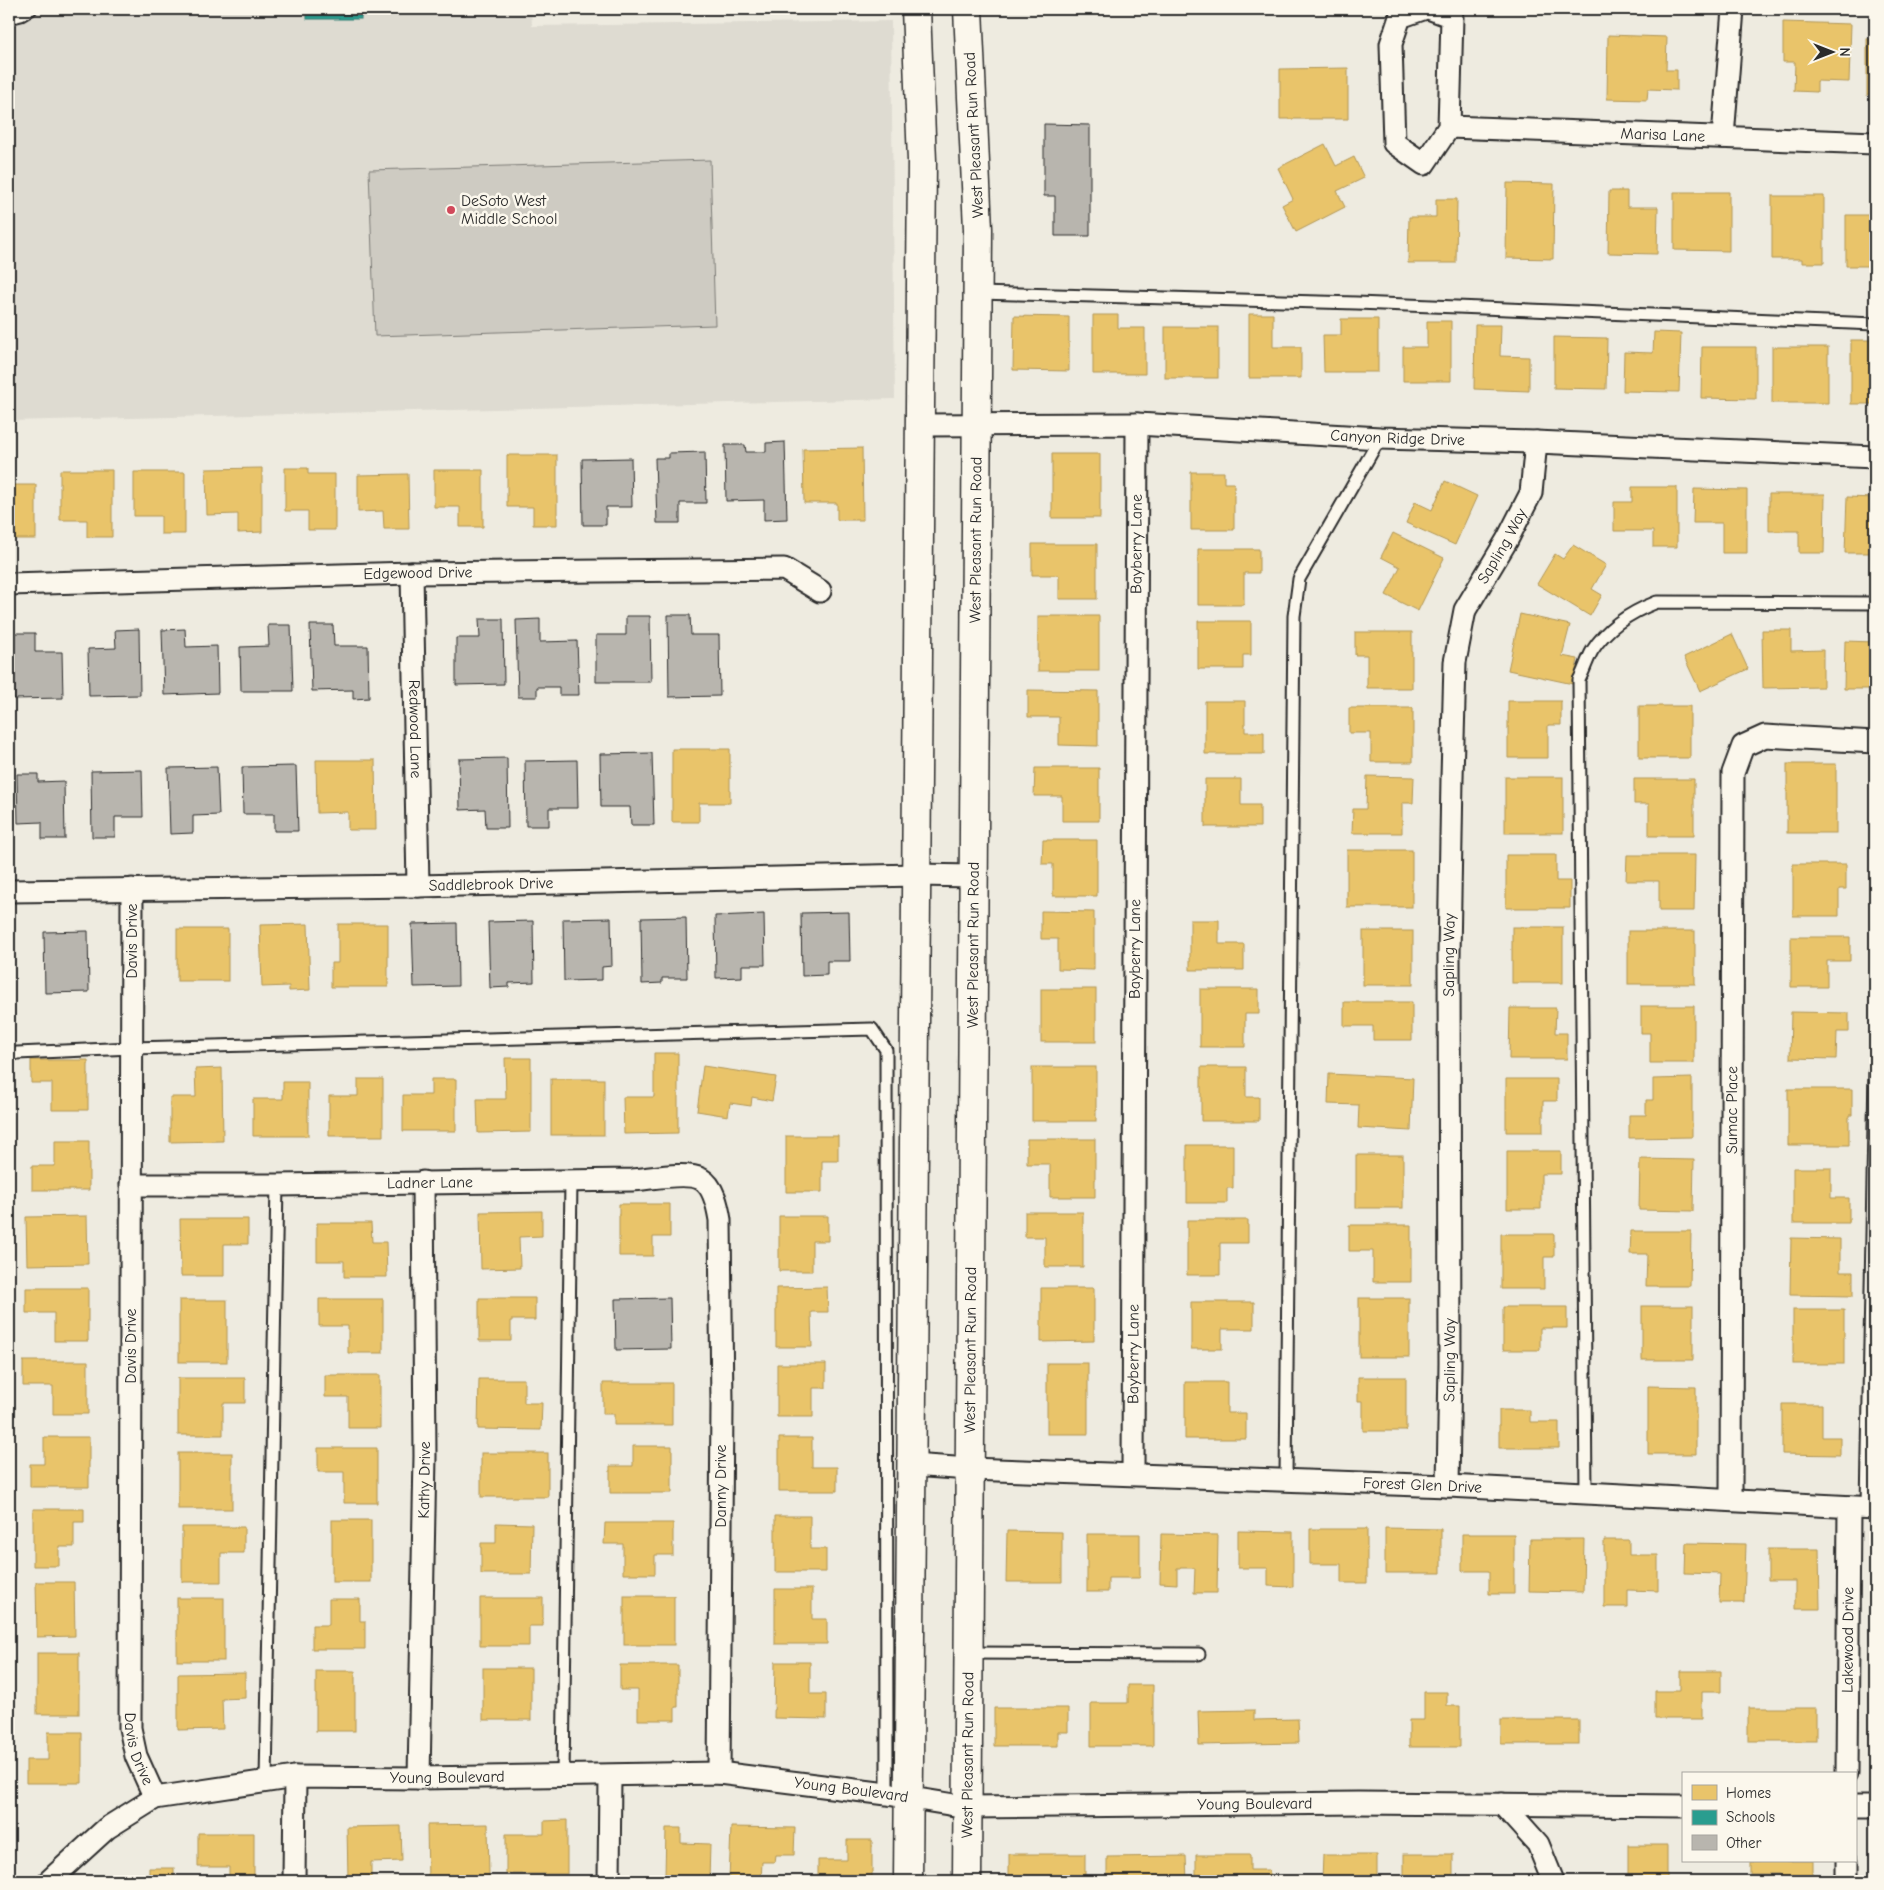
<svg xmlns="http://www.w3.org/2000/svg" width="1884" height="1890" viewBox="0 0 1884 1890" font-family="'Comic Neue',sans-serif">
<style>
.built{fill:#dedbd1}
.green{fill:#cecbc2;stroke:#7c7b76}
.homes{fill:#e9c46a;stroke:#b09657}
.schools{fill:#2a9d8f;stroke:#2a7b71}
.building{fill:#b8b5ae;stroke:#2b2b2b}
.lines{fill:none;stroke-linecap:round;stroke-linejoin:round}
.service-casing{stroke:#2b2b2b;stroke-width:15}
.minor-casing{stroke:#2b2b2b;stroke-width:25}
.secondary-casing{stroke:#2b2b2b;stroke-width:31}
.service{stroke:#fbf7ec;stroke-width:11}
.minor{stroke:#fbf7ec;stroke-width:21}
.secondary{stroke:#fbf7ec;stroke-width:28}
.poi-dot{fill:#d1495b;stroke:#fbf7ec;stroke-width:2}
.labels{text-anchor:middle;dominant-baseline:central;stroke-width:5;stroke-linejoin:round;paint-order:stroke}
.street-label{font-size:16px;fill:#2b2b2b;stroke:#fbf7ec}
.poi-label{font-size:16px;fill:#2b2b2b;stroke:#fbf7ec;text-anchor:start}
</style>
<rect width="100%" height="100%" fill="#eeebe0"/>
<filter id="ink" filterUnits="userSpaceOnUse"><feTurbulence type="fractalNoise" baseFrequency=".02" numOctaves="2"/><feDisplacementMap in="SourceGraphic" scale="10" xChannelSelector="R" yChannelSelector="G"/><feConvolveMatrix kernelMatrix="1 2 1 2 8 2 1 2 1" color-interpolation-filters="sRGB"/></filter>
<g filter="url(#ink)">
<path class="built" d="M9,9h522l1,17 359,-5 4,378 -886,22z"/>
<path class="green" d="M710,160l5,165 -340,11 -6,-166z"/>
<g class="homes">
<path d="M1617,9h61l-1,2 -60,-1z"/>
<path d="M1783,22l68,2 -2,58 -32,-1v11l-23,-1 1,-29h-12z"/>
<path d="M1608,35l59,2 -1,33h11v20l-29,-1 -1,11 -40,-1z"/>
<rect x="1867" y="39" width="8" height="56"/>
<path d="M1348,68v51h-68v-50z"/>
<path d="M1325,144l11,22 18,-9 10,21 -27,13 8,16 -49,25 -14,-27 11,-6 -15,-31z"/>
<path d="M1507,183l47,1 -1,75 -47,-1z"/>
<path d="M1609,191h18v16h31l-1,47 -49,-1z"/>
<path d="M1674,192h55v59l-55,-1z"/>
<path d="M1772,196h52v67h-22v-4h-30z"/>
<path d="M1436,199h21l-1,64h-48l1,-46h27z"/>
<path d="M1871,199h4v67h-29v-51h25z"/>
<path d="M1249,314h24v33h28v31h-52z"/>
<path d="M1093,315h25v13h27v46h-52z"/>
<path d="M1014,316l55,1v54l-56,-1z"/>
<path d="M1341,319h37v53h-54l-1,-37h18z"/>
<path d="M1427,321h24v60h-48v-34h24z"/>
<path d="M1475,325h26l-1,31 29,1v34l-55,-2z"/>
<rect x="1165" y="327" width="53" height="51"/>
<path d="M1654,332l27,1 -2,59 -56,-1 1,-39 29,1z"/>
<path d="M1554,337l53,1 -1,51 -52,-1z"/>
<rect x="1851" y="340" width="24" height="64"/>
<path d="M1702,347h54v52l-55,-1z"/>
<rect x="1772" y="347" width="56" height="56"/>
<path d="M862,448l1,72h-26v-17h-33l-1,-54z"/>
<rect x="1052" y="454" width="48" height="64"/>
<path d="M507,455h50v70h-24v-18h-26z"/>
<path d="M262,468v64l-24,1v-19l-31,1 -1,-46z"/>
<path d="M285,468h23v6h27v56h-27v-19h-23z"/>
<path d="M60,470h52v67h-25v-17h-27z"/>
<path d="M434,470h49v57h-23v-20h-26z"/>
<path d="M134,472h51v62h-24v-18h-27z"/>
<path d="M1191,472h33v11h10v47h-43z"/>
<path d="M408,474l1,55h-25l-1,-18 -25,1v-37z"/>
<path d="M1445,481l32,15 -22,49 -49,-22 9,-21 17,8z"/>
<rect x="9" y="485" width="27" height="54"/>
<path d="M1632,487h45v60h-24v-16h-39v-29h18z"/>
<path d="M1694,489l53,1v63h-25v-30h-29z"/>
<path d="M1769,494h56l-1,59h-25v-22h-30z"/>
<path d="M1847,497l28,1v55h-30z"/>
<path d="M1393,533l51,25 -26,53 -32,-16 14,-28 -19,-10z"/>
<path d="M1032,544h65v55h-38v-24h-27z"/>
<path d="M1573,545l33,20 -14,24 10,6 -12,21 -53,-32 18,-30 8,5z"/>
<path d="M1198,549h61v24h-15v32h-46z"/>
<path d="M1520,614l50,11 -8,31 16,3 -5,25 -65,-14z"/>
<rect x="1038" y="616" width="61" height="55"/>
<path d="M1198,621h53v34h-8v14h-45z"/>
<path d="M1762,630h29v21l32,-1v37l-60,1z"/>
<path d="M1355,632h57v56h-45v-33h-12z"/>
<path d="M1732,634l16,35 -48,22 -16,-34z"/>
<path d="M1845,641l30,1v47h-31z"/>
<path d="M1028,690l70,1v55l-39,-1v-28h-31z"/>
<path d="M1205,701h40v31h19v22h-59z"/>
<path d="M1508,701h53v24h-13v33h-40z"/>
<rect x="1639" y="706" width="51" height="52"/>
<path d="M1349,708h64v54h-42v-29h-22z"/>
<path d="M672,749h58v54h-31v19h-27z"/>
<path d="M316,760h59l1,70h-28v-18l-31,1z"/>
<rect x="1787" y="764" width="49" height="69"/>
<path d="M1035,768h64v53h-37v-25h-28z"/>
<path d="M1367,776l47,1 -1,26h-11v30h-50l1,-24h13z"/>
<rect x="1505" y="777" width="58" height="56"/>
<path d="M1205,779h36v26h19v22h-55z"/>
<path d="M1634,779h60v57h-45v-32h-15z"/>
<path d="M1043,840h54v56h-44v-32h-11z"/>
<rect x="1347" y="850" width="65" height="57"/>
<path d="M1506,855h50v26h14v27h-64z"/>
<path d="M1627,855h68l-1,56h-35v-30h-33z"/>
<path d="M1793,864h53v25h-7v27h-46z"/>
<path d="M1041,911l53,1v58l-36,-1v-30h-17z"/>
<path d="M1190,920h29v24h25v26h-54z"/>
<path d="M308,924l2,66 -21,1v-5l-27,1 -2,-62z"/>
<path d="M338,924h50v63h-57v-24h7z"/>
<rect x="1512" y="927" width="51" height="56"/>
<rect x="177" y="929" width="51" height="52"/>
<rect x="1363" y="931" width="50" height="54"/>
<rect x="1628" y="931" width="67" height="53"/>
<path d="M1791,937h59v24h-23v26h-36z"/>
<rect x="1041" y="989" width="55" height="53"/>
<path d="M1200,989h59v25h-14v33h-45z"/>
<path d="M1344,1002h68v38h-39v-14h-29z"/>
<path d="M1641,1006h53v57h-44v-30h-9z"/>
<path d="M1510,1008h46l-1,25h12v26h-58z"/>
<path d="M1791,1012l58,1v19h-12l-1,27 -46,-1z"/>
<path d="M654,1053h24v80l-54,1 -1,-37h31z"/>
<path d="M505,1058h26v74l-53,1 -1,-34h29z"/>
<path d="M31,1060h57v50h-36v-27h-21z"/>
<path d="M703,1066l73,11 -4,24 -20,-4 -1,9 -21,-3 -2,13 -31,-5z"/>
<rect x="1032" y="1067" width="64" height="54"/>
<path d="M1201,1067h45v30h13v24h-58z"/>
<path d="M222,1068l1,73 -53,1v-45h26l-1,-28z"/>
<path d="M1329,1074l84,4 -2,53 -53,-3 1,-23 -31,-1z"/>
<path d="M1692,1078v59l-63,1v-23h17v-15h7v-21z"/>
<path d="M358,1079h25v57h-54v-40h29z"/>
<path d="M431,1079h25v52h-53v-36h28z"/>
<rect x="551" y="1079" width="53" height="56"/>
<path d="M1506,1079h51v22h-14v31h-37z"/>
<path d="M283,1082h25v54h-55v-37h30z"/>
<path d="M1788,1089h64v26h-3v30h-61z"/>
<path d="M786,1136h52v25h-16v31h-36z"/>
<path d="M1027,1139h68v58h-45v-33h-23z"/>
<path d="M55,1141h34v49h-57v-24h23z"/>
<path d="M1187,1145h46v43h-6v15h-40z"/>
<path d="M1507,1151h54v23h-20v35h-34z"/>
<rect x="1356" y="1155" width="47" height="53"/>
<path d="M1640,1159l54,1 -1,51 -54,-1z"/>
<path d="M1793,1168h38v30h18v25h-56z"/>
<path d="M619,1204h51v33h-17v19h-34z"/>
<path d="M542,1211v25l-23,1 1,31 -39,1 -1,-57z"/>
<path d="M1025,1212h58v55h-38v-30h-20z"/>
<path d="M87,1216l1,48 -61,1 -1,-48z"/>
<path d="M779,1216h49v25h-16v30h-33z"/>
<path d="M180,1219h68v25h-24v32h-43z"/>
<path d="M1187,1220h61v23h-28v32h-33z"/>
<path d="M317,1223h54l1,19h14l1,35h-43v-16h-27z"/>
<path d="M1349,1225h62v57h-38v-31h-24z"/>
<path d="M1631,1231h60l-1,55h-44l1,-32h-17z"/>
<path d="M1501,1234h53v23h-10v32h-43z"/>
<path d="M1791,1238l49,1v33h13v24l-63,-1z"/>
<path d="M827,1287l1,25h-17l1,35h-36v-59z"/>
<path d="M26,1288h62v53h-34v-28h-28z"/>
<path d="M1041,1288h53v53l-53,1z"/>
<path d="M479,1298h56v22h-24v21h-32z"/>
<rect x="1359" y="1298" width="50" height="59"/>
<path d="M319,1299h64v54h-35v-27h-29z"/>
<rect x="179" y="1300" width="48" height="62"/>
<path d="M1191,1302h63v27h-32v20h-31z"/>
<rect x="1642" y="1306" width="51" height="54"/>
<path d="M1503,1307h64v21h-27v22h-37z"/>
<rect x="1793" y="1310" width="51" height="54"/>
<path d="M23,1361h65v53h-35v-28h-30z"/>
<rect x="1047" y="1363" width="41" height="71"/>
<path d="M777,1364h49v24h-13v29h-36z"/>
<path d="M325,1375h55v53h-32v-31h-23z"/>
<path d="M1358,1377h48v54h-43v-30h-5z"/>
<path d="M178,1378h67v25h-22v32h-45z"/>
<path d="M479,1379h45v24h18l-1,27 -63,-1z"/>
<path d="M1185,1382h42v31h19v26h-61z"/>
<path d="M603,1383h69v42h-58v-11h-11z"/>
<path d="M1648,1386l48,1v67h-48z"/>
<path d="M1782,1404h40v33h18v18l-58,-1z"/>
<path d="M1499,1410h31v12h29v26h-60z"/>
<path d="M44,1437h45v50h-59v-23h14z"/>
<path d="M779,1438h33v29h25v24h-58z"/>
<path d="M633,1446h39v47h-62v-27h23z"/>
<path d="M318,1448h59v55h-33v-31h-26z"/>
<rect x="178" y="1453" width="54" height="56"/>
<rect x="481" y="1453" width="67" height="44"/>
<path d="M33,1509h51v13h-10v25h-15v19h-26z"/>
<path d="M775,1516h35v33h16v23h-51z"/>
<rect x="332" y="1520" width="39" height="62"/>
<path d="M496,1523l36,1 -1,50h-50v-31h15z"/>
<path d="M605,1523h68v32h-18v19h-32v-30h-19z"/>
<path d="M182,1527h62v26h-23v29h-39z"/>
<path d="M1385,1528l56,1v44h-56z"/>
<path d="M1310,1529h57v54h-26v-19h-31z"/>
<path d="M1007,1531l55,1v50h-56z"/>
<path d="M1238,1531l55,1v55l-25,-1v-18h-30z"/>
<path d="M1087,1534h53v44h-32v14h-21z"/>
<path d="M1161,1534l57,1 -1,58h-23l1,-25h-18v16l-17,-1z"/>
<path d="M1462,1534h52v60h-25v-23h-27z"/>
<path d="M1530,1539h54l-1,53 -54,-1z"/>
<path d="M1604,1540h25v15h29v36l-30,-1v17h-24z"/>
<path d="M1686,1543l60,1 -2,59h-25l1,-29 -35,-1z"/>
<path d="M1768,1549h51l1,60h-25v-28h-27z"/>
<path d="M36,1582h38l1,54 -38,1z"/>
<path d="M775,1589h37v30h15v25h-52z"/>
<rect x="624" y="1596" width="50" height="49"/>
<rect x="177" y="1598" width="47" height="63"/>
<path d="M480,1598h63v28h-14v20h-49z"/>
<path d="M329,1599h31v22h5v28h-53v-24h17z"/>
<rect x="37" y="1653" width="42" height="61"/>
<path d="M775,1662h35v32h16v25l-52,-1z"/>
<path d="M620,1665h58v42h-3v13h-37v-30h-18z"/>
<rect x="483" y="1668" width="48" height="52"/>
<rect x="316" y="1671" width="39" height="60"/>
<path d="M1680,1671h41v21h-19v27h-47v-28h25z"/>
<path d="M245,1673v25l-23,1 1,30 -45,1v-56z"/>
<path d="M1128,1685h25v61h-62v-43h37z"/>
<path d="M1424,1692h23v14h13v41h-51v-27h15z"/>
<path d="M994,1708h74v24h-10v14h-64z"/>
<rect x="1748" y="1708" width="68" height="33"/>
<path d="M1254,1710v10l44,-1 1,24 -100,2 -1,-34z"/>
<rect x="1501" y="1720" width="78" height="24"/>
<path d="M48,1732h34v51h-56v-23h22z"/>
<path d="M567,1820v54h-61v-40h38v-13z"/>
<path d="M488,1824l1,54 -46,1v2h-15l-1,-56z"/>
<path d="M401,1826l1,35 -31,1v17h-23l-1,-52z"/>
<path d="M731,1827l64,1 -1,27h-18l-1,7h-13l-1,19h-32z"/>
<path d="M666,1828h15v15l29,1 -1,37h-20v-5h-24z"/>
<path d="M198,1833h56v48h-25v-14h-31z"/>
<path d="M847,1840h25v41h-54v-21h29z"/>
<rect x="1628" y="1845" width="39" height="36"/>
<rect x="1009" y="1854" width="76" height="27"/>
<rect x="1404" y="1854" width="49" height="27"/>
<path d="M1196,1855h54v15h19v11h-73z"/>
<path d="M1323,1855h54v26h-55z"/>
<path d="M1186,1856l1,25h-80v-24z"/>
<path d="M1750,1861h63v20h-33v-7h-30z"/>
<rect x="149" y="1868" width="25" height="13"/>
</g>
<rect class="schools" x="307" y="9" width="54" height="10"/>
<g class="building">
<path d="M1044,124l46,1v111h-35v-40h-11z"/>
<path d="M785,442l2,77 -23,1v-20l-38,1 -1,-56h20l1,7h20v-9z"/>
<path d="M705,452l1,51h-26v20h-23l-2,-65h14v-5z"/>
<path d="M631,458l1,49h-26v18h-23l-1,-66z"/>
<path d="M668,615h22l1,20h28l1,61 -51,1z"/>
<path d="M626,616h24l1,66h-55v-47h30z"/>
<path d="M479,619h24l1,65 -48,1v-47h24z"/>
<path d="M540,619v23l37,-1 2,54h-20v-8h-22v10h-19l-2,-77z"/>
<path d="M268,625h23l2,66h-52l-1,-44 29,-1z"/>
<path d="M310,625h23l1,21h34l1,52 -16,1v-9l-41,1z"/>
<path d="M139,629l1,66 -51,1 -1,-47 28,-1 -1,-18z"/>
<path d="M185,629l1,18 31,-1 1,47 -54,2 -2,-65z"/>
<path d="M12,633h23v19h27l1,46 -50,1z"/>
<path d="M652,753l2,72h-23l-1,-18h-29l-1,-53z"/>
<path d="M507,758l1,70h-22l-1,-19 -25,1 -1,-51z"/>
<path d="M577,760l1,48h-29v18h-23l-1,-65z"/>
<path d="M296,766l2,65h-24v-17h-31l-1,-47z"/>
<path d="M217,767l2,48 -26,1v17l-23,1 -2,-66z"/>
<path d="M142,770l1,47h-28v20h-23l-1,-66z"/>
<path d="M17,774h21v8l26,-1 1,58h-23v-17l-24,1z"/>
<path d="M849,912l1,49h-23v14l-25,1 -1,-63z"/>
<path d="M764,914l1,51h-23v12l-26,1 -1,-62z"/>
<path d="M686,917l1,61h-25v5l-20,1 -1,-66z"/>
<path d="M611,918l1,48 -10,1v13l-38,1 -1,-62z"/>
<path d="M533,921l1,61 -25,1v4l-19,1 -2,-66z"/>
<path d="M457,923l1,63 -44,1 -2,-63z"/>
<path d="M88,931l1,61 -44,1 -1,-61z"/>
<path d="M9,941l1,54h-1z"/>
<path d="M670,1298l1,51 -55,1 -1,-51z"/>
</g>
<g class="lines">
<g class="service-casing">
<g id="service">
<path d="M9,18l12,-3 10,-6"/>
<path d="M978,293l379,10 518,21"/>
<path d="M9,1056l8,-3 115,-5 740,-19 14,21 1,744"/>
<path d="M1286,1479l8,-863 5,-37 81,-141"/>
<path d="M1586,1492l-7,-812c5,-9 8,-20 13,-29 15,-24 39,-39 65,-49l218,1"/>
<path d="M1867,1507l8,-437"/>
<path d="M968,1653l231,1"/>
<path d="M563,1776l8,-595"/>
<path d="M266,1781l11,-596"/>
</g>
</g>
<g class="minor-casing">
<g id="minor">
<path d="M1423,9l-23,8 -9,27 3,99 30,21 25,-37 3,-110 -21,-8"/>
<path id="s1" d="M1449,127l426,16"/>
<path d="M1723,137l10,-128"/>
<path id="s2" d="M919,425l218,-1 243,14 156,4 339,15"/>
<path id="s3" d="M412,573l6,313"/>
<path id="s4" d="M9,584l403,-11 372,-4 36,22"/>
<path id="s5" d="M132,889l-2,839 6,28 19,42"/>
<path id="s6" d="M9,891l409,-5 498,-11 58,1"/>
<path id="s7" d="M131,1185h146l355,-5c17,-1 54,-9 69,-1 13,7 17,29 19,41l2,185 -3,368"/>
<path id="s8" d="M911,1465l59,4 478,17 427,22"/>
<path id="s9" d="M1133,1474l4,-1050"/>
<path id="s10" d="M1448,1486l2,-123 -1,-407 3,-178 3,-116 10,-52 42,-70 24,-47 5,-51"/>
<path id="s11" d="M1731,1499l2,-726 10,-27 22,-10 110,6"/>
<path id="s12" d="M1847,1774l2,-267"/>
<path id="s13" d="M419,1778l6,-322 -2,-274"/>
<path d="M1502,1804l36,40 15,37"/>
<path d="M1855,1807h20"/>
<path d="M1847,1861v20"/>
<path id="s14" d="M49,1881l58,-53 48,-30 140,-21 124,1 300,-5 168,21 80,13 391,-4 325,3"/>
<path d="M294,1881l1,-104"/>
<path d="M609,1881l1,-105"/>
</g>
</g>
<g class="secondary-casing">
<g id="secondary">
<path d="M908,1881l14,-1720 -6,-152"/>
<path id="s15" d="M967,1881l11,-1652 -10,-220"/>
</g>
</g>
<use href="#service" class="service"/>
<use href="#minor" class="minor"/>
<use href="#secondary" class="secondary"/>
</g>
</g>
<circle class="poi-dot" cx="451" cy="210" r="5"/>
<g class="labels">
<g class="street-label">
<text transform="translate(974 135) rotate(-93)">West Pleasant Run Road</text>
<text stroke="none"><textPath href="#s1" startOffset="214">Marisa Lane</textPath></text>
<text stroke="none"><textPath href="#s2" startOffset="479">Canyon Ridge Drive</textPath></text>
<text stroke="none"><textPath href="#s15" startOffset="1341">West Pleasant Run Road</textPath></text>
<text stroke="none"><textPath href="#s9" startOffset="930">Bayberry Lane</textPath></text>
<text stroke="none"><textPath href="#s10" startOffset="951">Sapling Way</textPath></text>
<text stroke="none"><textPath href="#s4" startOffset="409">Edgewood Drive</textPath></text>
<text stroke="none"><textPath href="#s3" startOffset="156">Redwood Lane</textPath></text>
<text stroke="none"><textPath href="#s6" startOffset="482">Saddlebrook Drive</textPath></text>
<text transform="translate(132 941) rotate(-90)">Davis Drive</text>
<text stroke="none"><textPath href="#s15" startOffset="936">West Pleasant Run Road</textPath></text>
<text stroke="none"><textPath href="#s9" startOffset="525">Bayberry Lane</textPath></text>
<text stroke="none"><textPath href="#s10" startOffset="531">Sapling Way</textPath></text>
<text stroke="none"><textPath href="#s11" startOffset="389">Sumac Place</textPath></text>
<text stroke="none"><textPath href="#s7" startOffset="299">Ladner Lane</textPath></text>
<text transform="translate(131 1346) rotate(-90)">Davis Drive</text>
<text stroke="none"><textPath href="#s15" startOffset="531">West Pleasant Run Road</textPath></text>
<text stroke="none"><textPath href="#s9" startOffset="120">Bayberry Lane</textPath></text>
<text stroke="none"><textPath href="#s10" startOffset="126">Sapling Way</textPath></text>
<text stroke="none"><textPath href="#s13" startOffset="298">Kathy Drive</textPath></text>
<text stroke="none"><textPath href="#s8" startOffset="512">Forest Glen Drive</textPath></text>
<text transform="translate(721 1486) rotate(-90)">Danny Drive</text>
<text stroke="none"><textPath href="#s12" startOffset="134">Lakewood Drive</textPath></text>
<text stroke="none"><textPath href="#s5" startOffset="861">Davis Drive</textPath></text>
<text stroke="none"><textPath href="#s15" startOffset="126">West Pleasant Run Road</textPath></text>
<text stroke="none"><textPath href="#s14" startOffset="429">Young Boulevard</textPath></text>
<text stroke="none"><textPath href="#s14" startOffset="834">Young Boulevard</textPath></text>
<text stroke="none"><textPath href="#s14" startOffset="1239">Young Boulevard</textPath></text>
</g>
<g class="poi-label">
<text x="461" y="201">DeSoto West<tspan x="461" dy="18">Middle School</tspan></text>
</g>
</g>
<rect width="1884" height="1890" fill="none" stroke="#fbf7ec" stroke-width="30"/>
<rect x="15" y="15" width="1854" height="1860" fill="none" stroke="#2b2b2b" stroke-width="2" filter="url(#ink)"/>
<rect x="1682" y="1772" width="175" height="90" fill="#fbf7ec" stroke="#a8a59f"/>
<rect x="1692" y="1785" width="25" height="15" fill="#e9c46a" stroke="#a8a59f"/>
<text x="1726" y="1798" font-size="15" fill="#2b2b2b">Homes</text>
<rect x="1692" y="1810" width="25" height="15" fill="#2a9d8f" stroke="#a8a59f"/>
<text x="1726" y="1822" font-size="15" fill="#2b2b2b">Schools</text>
<rect x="1692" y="1835" width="25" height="15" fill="#b8b5ae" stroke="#a8a59f"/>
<text x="1726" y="1848" font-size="15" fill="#2b2b2b">Other</text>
<g transform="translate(1832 52) rotate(90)" stroke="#fbf7ec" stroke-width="4" paint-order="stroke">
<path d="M0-4L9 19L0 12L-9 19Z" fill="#2b2b2b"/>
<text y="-8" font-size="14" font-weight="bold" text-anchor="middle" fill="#2b2b2b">N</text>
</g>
</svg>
